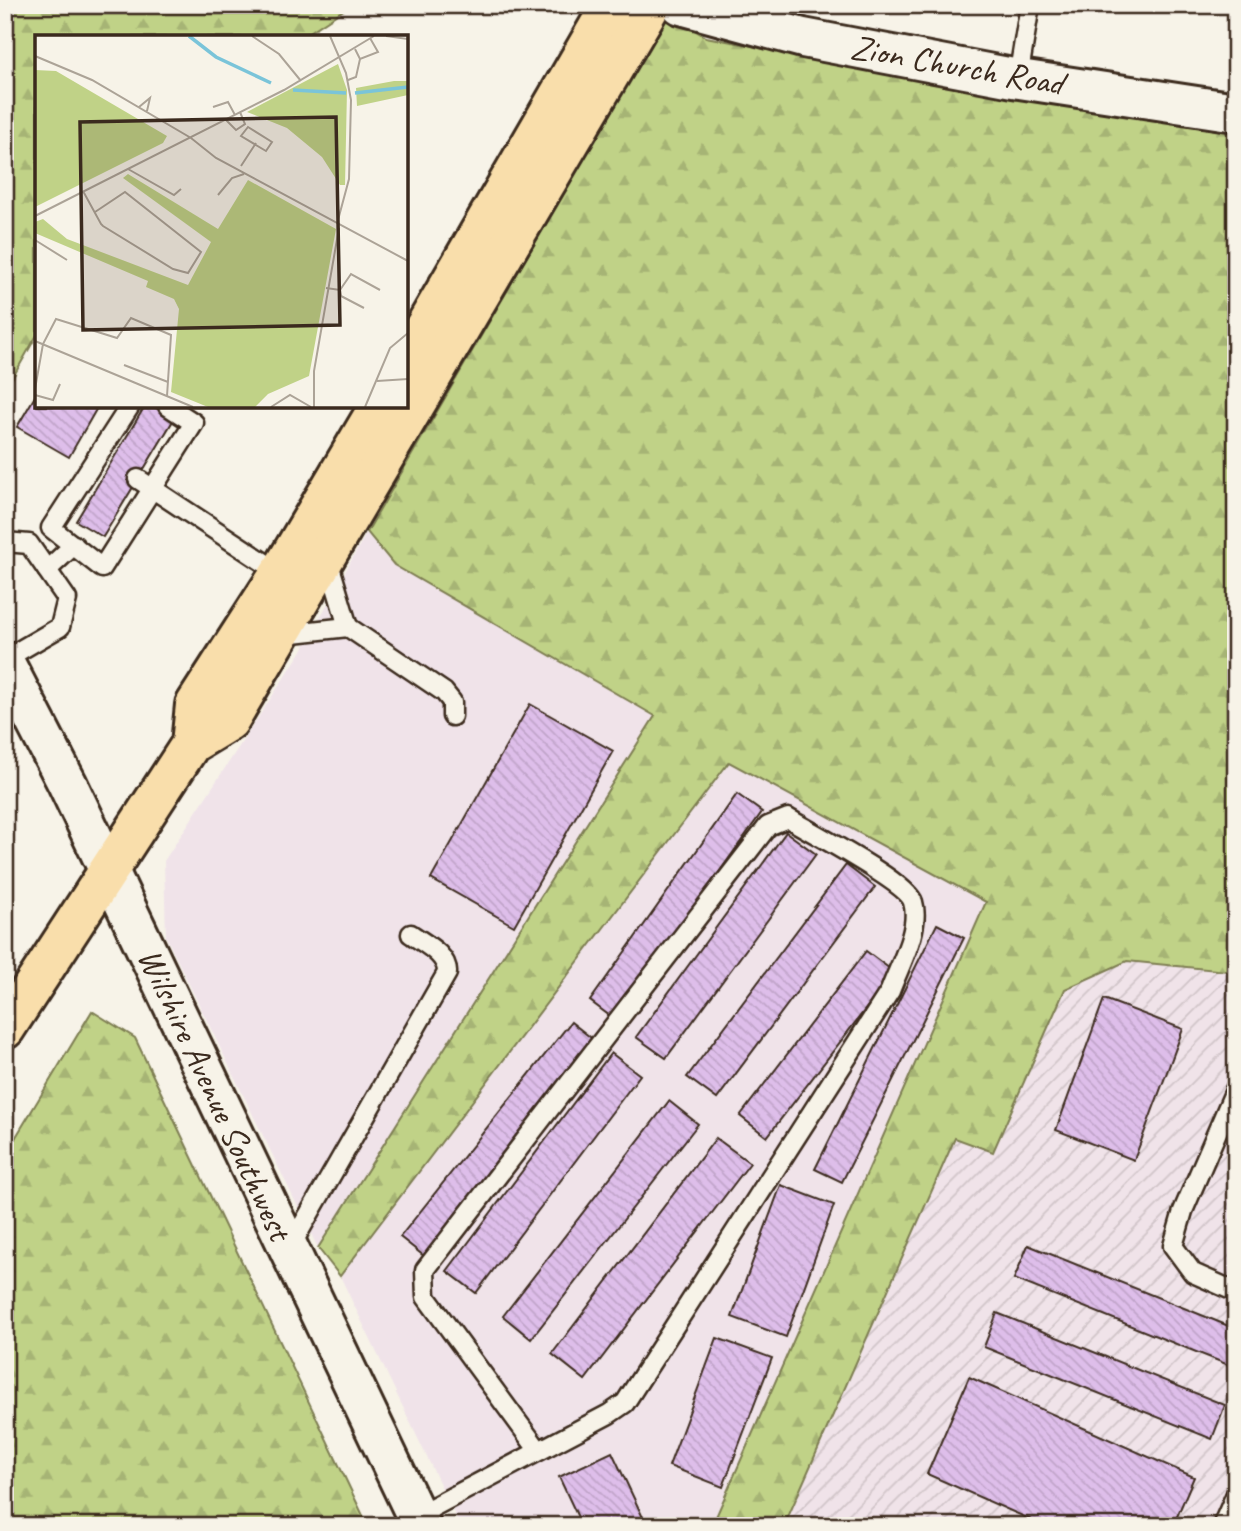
<svg xmlns="http://www.w3.org/2000/svg" width="1241" height="1531" viewBox="0 0 1241 1531" font-family="Caveat,sans-serif">
<style>
.built{fill:#f0e3e9}
.industrial{fill:url(#industrial-furrows)}
.forest{fill:url(#forest-firs);stroke:#7e7e52;stroke-width:2}
.building{fill:url(#building-back-hatch);stroke:#3b2a1e;stroke-width:2}
.lines{fill:none;stroke-linecap:round;stroke-linejoin:round}
.lane-casing{stroke:#3b2a1e;stroke-width:23}
.secondary-casing{stroke:#3b2a1e;stroke-width:44}
.highway-casing{stroke:#3b2a1e;stroke-width:44}
.lane{stroke:#f7f3e8;stroke-width:18}
.secondary{stroke:#f7f3e8;stroke-width:38}
.highway{stroke:#f9deab;stroke-width:38}
.labels{text-anchor:middle;dominant-baseline:central;stroke-width:5;stroke-linejoin:round;paint-order:stroke}
.street-label{font-size:35px;fill:#3b2a1e;stroke:#f7f3e8}
.inset-river{fill:none;stroke:#7ac4d9;stroke-width:3.5}
.inset-road{fill:none;stroke:#aca397;stroke-width:2}
.view{fill:#3b2a1e;fill-opacity:0.15;stroke:#3b2a1e;stroke-width:3.5}
.inset-edge{fill:none;stroke:#3b2a1e;stroke-width:3.5}
</style>
<defs>
<pattern id="industrial-furrows" width="10" height="10" patternUnits="userSpaceOnUse" patternTransform="scale(1.75)"><rect width="10" height="10" fill="#f0e3e9"/><path d="M-1 1l2-2M0 10L10 0M9 11l2-2" fill="none" stroke="#cfc3c7"/></pattern>
<pattern id="forest-firs" width="22" height="20" patternUnits="userSpaceOnUse" patternTransform="scale(1.75)"><rect width="22" height="20" fill="#c0d287"/><path d="M5 1l3.5 6h-7zM16 11l3.5 6h-7z" fill="#a6b474"/></pattern>
<pattern id="building-back-hatch" width="6" height="6" patternUnits="userSpaceOnUse" patternTransform="scale(1.75)"><rect width="6" height="6" fill="#debeea"/><path d="M-1 5l2 2M0 0l6 6M5-1l2 2" fill="none" stroke="#bfa3c8"/></pattern>
</defs>
<rect width="100%" height="100%" fill="#f7f3e8"/>
<filter id="ink" filterUnits="userSpaceOnUse"><feTurbulence type="fractalNoise" baseFrequency=".0143" numOctaves="2"/><feDisplacementMap in="SourceGraphic" scale="14" xChannelSelector="R" yChannelSelector="G"/><feConvolveMatrix kernelMatrix="1 2 1 2 8 2 1 2 1" color-interpolation-filters="sRGB"/></filter>
<g filter="url(#ink)">
<g class="built">
<path d="M367,532l27,33 262,151 -338,532 -152,-311 -2,-76 137,-209z"/>
<path d="M729,762l258,140 -275,624h-252l-120,-250z"/>
</g>
<path class="industrial" d="M1127,961l109,11v554h-452l171,-388 38,13 72,-162z"/>
<g class="forest">
<path d="M5,5h346l-49,32h-265v298l-32,56z"/>
<path d="M668,14l38,23 298,58 232,34v843l-109,-11 -62,28 -72,163 -38,-14 -171,388h-72l274,-624 -257,-140 -389,514 -22,-28 337,-532 -261,-151 -27,-33z"/>
<path d="M92,1011l43,27 233,488h-363v-371z"/>
</g>
<g class="building">
<path d="M37,393v13h61l-29,51 -52,-30z"/>
<path d="M145,406h8l21,13 -71,118 -27,-16z"/>
<path d="M530,704l83,47 -99,175 -83,-47z"/>
<path d="M737,794l25,18 -148,207 -24,-18z"/>
<path d="M786,832l30,22 -150,204 -30,-21z"/>
<path d="M846,865l29,22 -158,212 -30,-22z"/>
<path d="M937,924l27,14 -122,244 -27,-13z"/>
<path d="M866,951l28,21 -127,165 -27,-21z"/>
<path d="M1104,999l79,30 -49,131 -78,-30z"/>
<path d="M571,1022l24,19 -171,215 -24,-19z"/>
<path d="M611,1053l29,22 -164,218 -29,-22z"/>
<path d="M669,1101l29,23 -167,215 -28,-23z"/>
<path d="M716,1138l34,25 -165,217 -33,-26z"/>
<path d="M781,1185l53,20 -48,132 -54,-20z"/>
<path d="M1028,1245l208,84v39l-222,-89z"/>
<path d="M997,1313l228,92 -13,34 -228,-92z"/>
<path d="M717,1338l55,20 -49,129 -54,-21z"/>
<path d="M969,1377l225,100 -21,49h-128l-118,-52z"/>
<path d="M612,1452l35,74h-65l-23,-49z"/>
</g>
<g class="lines">
<g class="lane-casing">
<g id="lane">
<path d="M1018,78l12,-73"/>
<path d="M130,406l-79,122 51,40 92,-145 -26,-17"/>
<path d="M138,479l142,94"/>
<path d="M5,542l24,2 38,55 -7,28 -55,32"/>
<path d="M328,560l20,67"/>
<path d="M47,570l27,-25"/>
<path d="M284,634l64,-7 96,65 8,10v14"/>
<path d="M1236,1088l-53,123 -10,35 20,27 43,19"/>
<path d="M289,1249l158,-276c1,-18 -22,-29 -36,-39"/>
<path d="M416,1516l193,-102 16,-11 265,-412c9,-25 31,-62 23,-89 -6,-20 -103,-70 -125,-84l-20,8 -343,444 1,27 113,154"/>
<path d="M1222,1526l14,-32"/>
</g>
</g>
<g class="secondary-casing">
<g id="secondary">
<path d="M681,5l122,33 210,40 223,34"/>
<path d="M5,663l62,120 354,743"/>
</g>
</g>
<g class="highway-casing">
<g id="highway">
<path d="M406,359l205,-354"/>
<path d="M191,744l4,-39 85,-132 99,-167"/>
<path d="M5,1029l186,-285 38,-23 422,-716"/>
</g>
</g>
<use href="#lane" class="lane"/>
<use href="#secondary" class="secondary"/>
<use href="#highway" class="highway"/>
</g>
</g>
<g class="labels">
<g class="street-label">
<text transform="translate(957 65) rotate(10)">Zion Church Road</text>
<text transform="translate(215 1094) rotate(65)">Wilshire Avenue Southwest</text>
</g>
</g>
<g transform="translate(35 35)">
<rect width="373" height="373" fill="#f7f3e8"/>
<path d="M303,29l9,26 -2,95h-5l-18,-28 -35,-29 -40,-16zM0,35l21,1 111,65 -4,7 -128,64zM359,46h14v14l-51,11 -1,-18zM93,139l90,55 30,-49 88,49 -27,147 -41,18 -13,13h-47l-37,-15 8,-83 -5,-10 -28,-12 2,-6 -113,-48v-11l8,-3 24,20 121,46 23,-43 -88,-64z" fill="#c0d287"/>
<path class="inset-river" d="M154,1l27,21 55,26M258,55l53,3M320,58l53,-6"/>
<path class="inset-road" d="M217,1l27,18 22,27M295,1l16,37 5,27 -2,79 -11,41M351,1l22,3M320,14l5,10 18,-7 -8,-14M0,21l57,24 99,58 25,20 192,103M313,45l8,-3 4,-18M104,72l11,-9 -3,13M178,72l15,-5 7,13M191,85l10,10 9,-6 -5,-12M213,92l24,15 -6,9 -25,-15zM206,131l15,-23M93,134l46,26 7,-6M48,156l18,33 2,2 70,43 15,4 13,-21 -76,-60 -30,20M183,160l14,-17 12,-4M0,181l249,-126 90,-54M0,205l32,20M291,253l14,2 11,-16 29,16M305,255l1,6 23,12M0,306l158,66M89,330l44,17M342,346l31,-2M0,354l8,-45 13,-25 61,19 14,-20 40,17 -4,61M0,360l18,5 7,-16M236,372l19,-12 21,12M279,372v-36l25,-143M330,372l25,-59 18,-15"/>
<path class="view" d="M301,82l4,208 -257,5 -3,-208z"/>
<rect width="373" height="373" class="inset-edge"/>
</g>
<rect width="1241" height="1531" fill="none" stroke="#f7f3e8" stroke-width="28"/>
<rect x="14" y="14" width="1213" height="1503" fill="none" stroke="#3b2a1e" stroke-width="2.5" filter="url(#ink)"/>
</svg>
